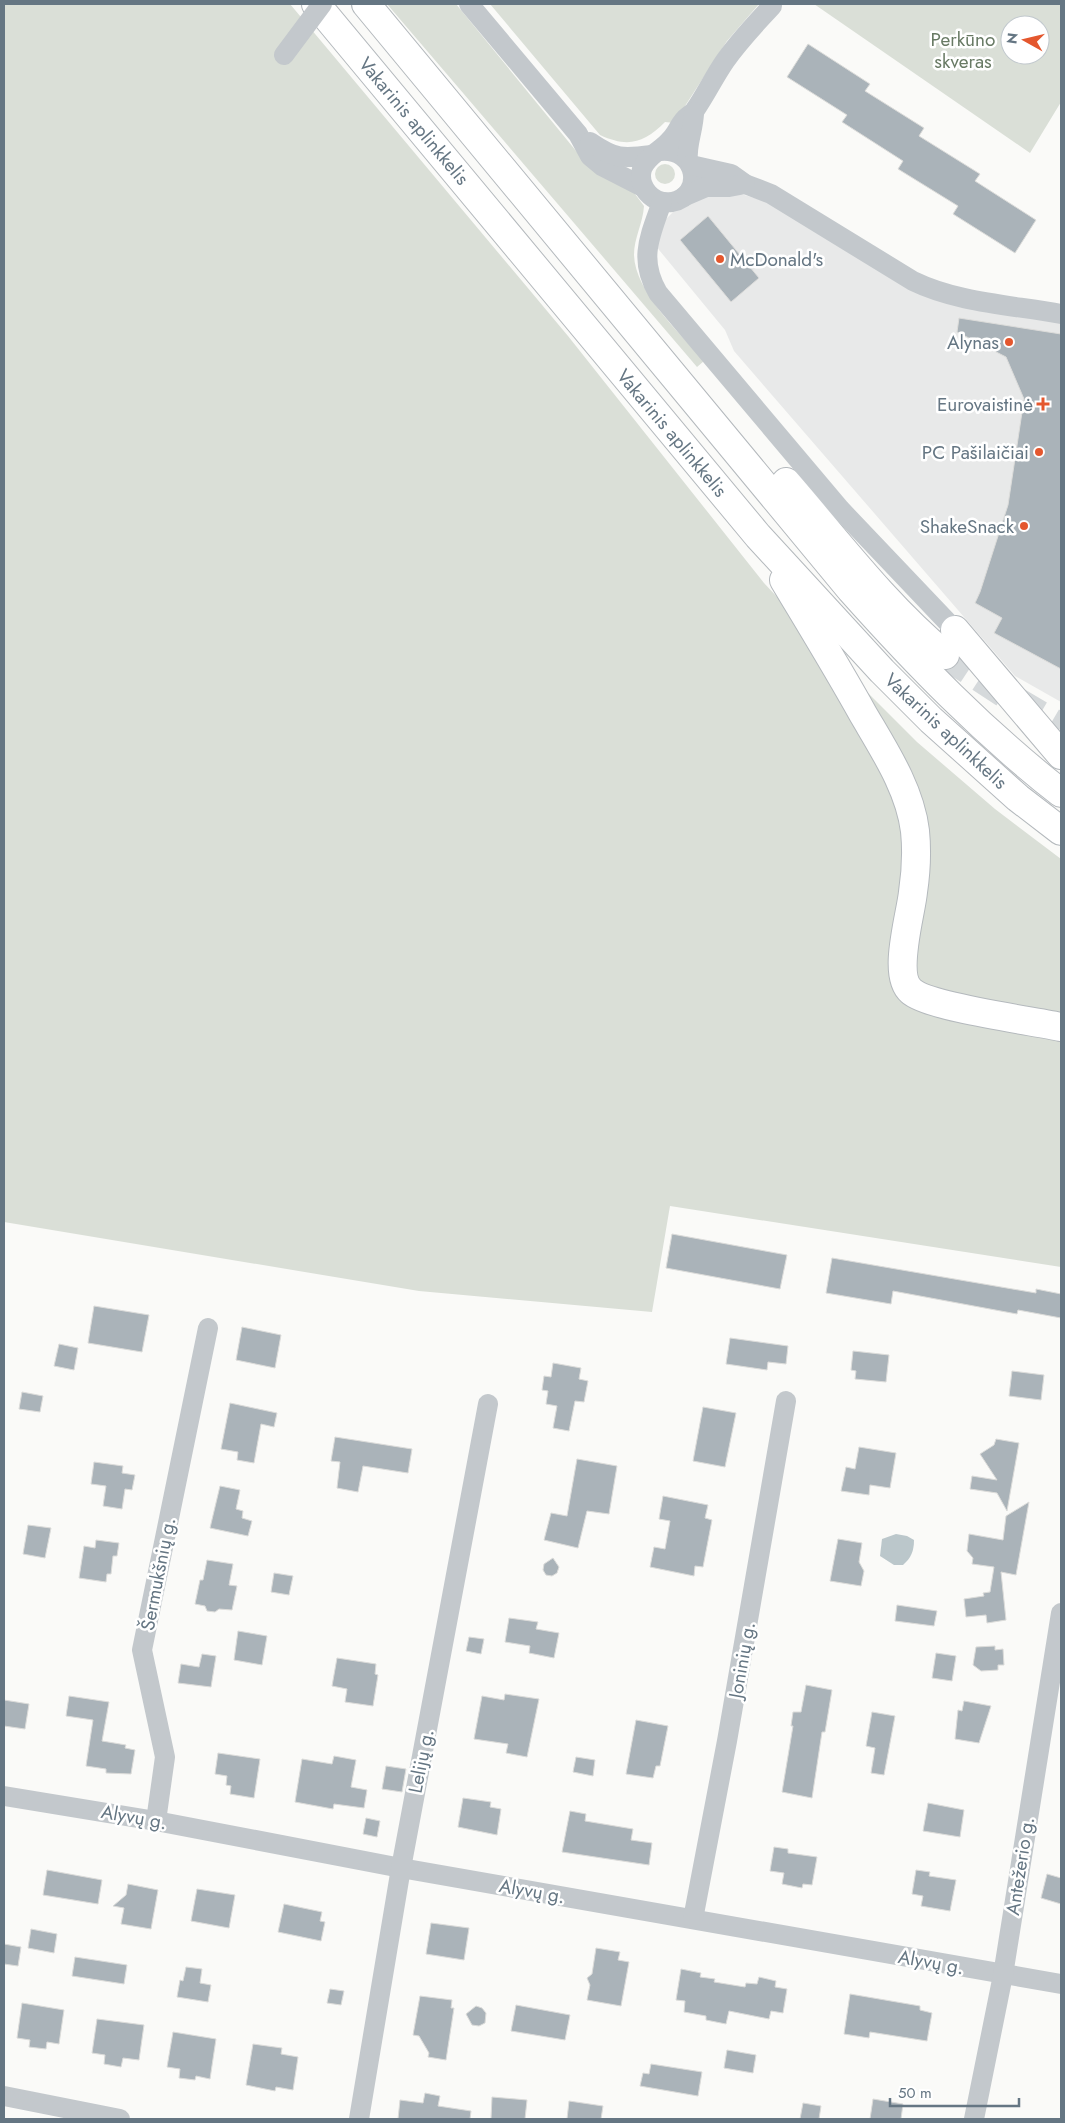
<svg xmlns="http://www.w3.org/2000/svg" width="1065" height="2123" viewBox="0 0 1065 2123" font-family="Jost,sans-serif">
<style>
.built{fill:#e8e9e9}
.green{fill:#dadfd7;fill-rule:evenodd}
.water{fill:#bbc7cb}
.building{fill:#aab3b9;stroke:#dcdcda}
.lines{fill:none;stroke-linecap:round;stroke-linejoin:round}
.trunk-tunnel{stroke:#d5d9db;stroke-width:28;stroke-dasharray:28 14;stroke-linecap:butt}
.trunk-casing{stroke:#b4b9bd;stroke-width:30}
.minor{stroke:#c3c8cc;stroke-width:20}
.trunk{stroke:#fff;stroke-width:28}
.minor-bridge{stroke:#c3c8cc;stroke-width:20}
.poi-dot{fill:#e4572e;stroke:#fff;stroke-width:2}
.labels{text-anchor:middle;dominant-baseline:central;stroke-width:5;stroke-linejoin:round;paint-order:stroke}
.park-label{font-size:19px;fill:#687a64;stroke:#fff}
.street-label{font-size:19px;fill:#657683;stroke:#fff}
.poi-label{font-size:19px;fill:#657683;stroke:#fff;text-anchor:end}
</style>
<rect width="100%" height="100%" fill="#fafaf8"/>
<path class="built" d="M734,192l34,10 151,89 142,32v379l-46,-26 -281,-325 -9,-21 -70,-85 8,-23 14,-14 15,-10z"/>
<g class="green">
<path d="M4,4h286l278,332 196,247 89,95 64,64 78,67 66,50v408l-391,-61 -18,106 -233,-21 -415,-69z"/>
<path d="M387,4h69l125,153 48,29 15,20c-1,17 -10,32 -10,49 1,37 46,78 70,106l-7,6z"/>
<path d="M490,4h269l-32,37 -53,82 -9,-1c-21,21 -37,26 -65,13z"/>
<path d="M814,4h247v98l-31,51zM1010,25h30v30h-30z"/>
<circle cx="665" cy="174" r="10"/>
</g>
<path class="water" d="M896,1534l11,2 7,4c0,11 -3,18 -11,25h-9l-14,-9 2,-17z"/>
<g class="building">
<path d="M808,44l62,40 -5,7 59,37 -5,8 61,38 -5,7 61,39 -21,33 -62,-39 5,-8 -60,-37 5,-8 -61,-39 5,-7 -60,-38z"/>
<path d="M708,216l51,62 -28,24 -51,-62z"/>
<path d="M959,318l102,16v335l-67,-36 8,-15 -27,-15 5,-11 28,-87 16,-106 -18,-42 -49,-25z"/>
<path d="M672,1234l115,21 -7,34 -114,-21z"/>
<path d="M832,1258l204,35v-4l25,5v24l-43,-8 -1,4 -124,-23 -2,13 -65,-11z"/>
<path d="M94,1306l55,9 -7,37 -54,-9z"/>
<path d="M242,1327l39,8 -6,33 -39,-8z"/>
<path d="M730,1338l58,8 -2,18 -18,-2 -1,8 -41,-6z"/>
<path d="M59,1344l19,4 -4,22 -20,-4z"/>
<path d="M853,1351l36,4 -3,27 -31,-3 1,-8 -5,-1z"/>
<path d="M553,1363l28,5 -2,11 9,2 -4,21 -9,-1 -6,30 -16,-3 4,-22 -11,-2 2,-13 -6,-1 2,-14 7,1z"/>
<path d="M1012,1371l32,4 -3,25 -32,-4z"/>
<path d="M22,1392l21,4 -3,16 -21,-3z"/>
<path d="M230,1403l47,10 -3,14 -13,-3 -7,39 -17,-3 1,-8 -17,-3z"/>
<path d="M703,1407l33,6 -11,54 -32,-6z"/>
<path d="M335,1437l77,12 -4,24 -45,-7 -5,26 -21,-4 3,-26 -9,-1z"/>
<path d="M996,1439l23,4 -12,68 -10,-18 -27,-4 2,-13 25,4 -17,-26 14,-9z"/>
<path d="M859,1447l37,6 -6,35 -20,-3 -1,10 -28,-4 5,-24 9,2z"/>
<path d="M577,1459l40,7 -8,48 -22,-3 -9,37 -34,-8 7,-27 16,3z"/>
<path d="M94,1462l29,4 -1,7 13,2 -3,15 -7,-1 -3,20 -19,-3 3,-20 -15,-2z"/>
<path d="M220,1486l20,4 -4,19 7,2 -1,7 10,3 -4,15 -38,-8z"/>
<path d="M663,1496l45,9 -3,13 7,2 -9,47 -8,-1 -1,10 -44,-9 4,-20 11,2 5,-28 -11,-2z"/>
<path d="M1029,1502l-13,73 -15,-3 5,48 -19,3 -1,-8 -20,2 -2,-18 20,-3 -1,-3 7,-1 4,-25 -22,-3 1,-6 -6,-7 2,-17 34,6 3,-24z"/>
<path d="M28,1525l23,3 -6,30 -22,-4z"/>
<path d="M838,1539l24,4 -3,19 5,9 -3,15 -31,-5z"/>
<path d="M96,1540l23,3 -2,13h-4l-2,18h-4l-1,8 -27,-4 5,-32 11,2z"/>
<path d="M553,1558l6,9 -2,6 -5,3 -6,-1 -3,-5 1,-6z"/>
<path d="M207,1560l26,4 -4,21 8,1 -5,24 -13,-1 -4,3 -8,-1 -2,-5 -10,-2 5,-24h3z"/>
<path d="M274,1573l19,3 -4,19 -18,-3z"/>
<path d="M897,1605l40,6 -3,15 -39,-5z"/>
<path d="M509,1618l29,4 -2,7 23,4 -5,25 -25,-5 1,-7 -25,-4z"/>
<path d="M238,1631l29,5 -5,29 -28,-5z"/>
<path d="M469,1637l15,2 -3,15 -15,-3z"/>
<path d="M995,1646v4l8,-1 1,16h-6v5l-17,1 -8,-6 3,-18z"/>
<path d="M936,1653l20,3 -4,25 -20,-3z"/>
<path d="M202,1654l14,2 -5,31 -33,-4 3,-19 18,3z"/>
<path d="M337,1658l39,6 -1,10 3,1 -5,31 -28,-4 2,-13 -15,-3z"/>
<path d="M806,1685l26,5 -7,42h-3l-10,66 -30,-6 11,-66h-2l2,-14h8z"/>
<path d="M505,1694l34,5 -12,58 -21,-4 2,-9 -34,-5 8,-43 22,4z"/>
<path d="M69,1696l40,6 -7,39 24,4 -1,3 10,2 -4,24 -25,-1v-4l-20,-3 7,-46 -27,-4z"/>
<path d="M4,1700l25,4 -4,25 -21,-3z"/>
<path d="M964,1701l27,5 -12,37 -24,-4 3,-29 4,1z"/>
<path d="M872,1712l23,4 -11,59 -13,-2 4,-25 -9,-2z"/>
<path d="M636,1720l32,6 -8,40h-4l-3,12 -27,-4z"/>
<path d="M218,1753l42,6 -6,39 -24,-4 1,-8 -5,-1 1,-9 -12,-2z"/>
<path d="M334,1756l22,4 -5,27 16,3 -3,18 -30,-4 -1,5 -38,-7 7,-43 30,5z"/>
<path d="M576,1757l19,3 -2,16 -20,-4z"/>
<path d="M386,1766l20,3 -4,23 -20,-3z"/>
<path d="M463,1798l28,4 -1,5 11,2 -4,26 -39,-8z"/>
<path d="M928,1803l36,7 -4,27 -37,-6z"/>
<path d="M570,1811l16,3 -1,7 48,8 -2,11 21,3 -3,22 -87,-13z"/>
<path d="M366,1818l14,3 -3,16 -14,-3z"/>
<path d="M774,1847l14,2v4l29,4 -5,28 -9,-1 -1,4 -20,-4 2,-11 -14,-2z"/>
<path d="M47,1870l55,10 -4,24 -55,-9z"/>
<path d="M916,1870l14,2 -1,4 27,4 -6,31 -29,-5 2,-10 -11,-2z"/>
<path d="M1047,1874l14,4v26l-20,-6z"/>
<path d="M128,1884l30,6 -7,39 -30,-5 3,-16 -11,-2 13,-11z"/>
<path d="M197,1889l38,6 -6,33 -38,-7z"/>
<path d="M284,1904l38,8 -2,9 5,1 -4,19 -43,-9z"/>
<path d="M431,1923l38,5 -5,32 -38,-6z"/>
<path d="M31,1929l26,5 -3,19 -26,-5z"/>
<path d="M4,1944l17,3 -3,19 -14,-2z"/>
<path d="M596,1948l24,4 -2,8 11,2 -8,44 -34,-6 3,-15 -3,-7 5,-4z"/>
<path d="M75,1957l52,8 -3,19 -52,-8z"/>
<path d="M186,1967l16,2 -2,14 11,2 -3,17 -31,-5 3,-17 3,1z"/>
<path d="M681,1969l20,4 -1,4 15,2 -1,3 31,5 1,-4 11,1 2,-7 17,4 -1,6 12,2 -4,24 -12,-2 -2,8 -40,-8 -3,13 -20,-4v-4l-22,-4 1,-11 -9,-1z"/>
<path d="M330,1989l14,2 -3,14 -14,-2z"/>
<path d="M850,1994l70,12v4l12,3 -5,28 -57,-9 -1,6 -25,-4z"/>
<path d="M420,1996l32,4 -1,8h3l-8,52 -18,-3 1,-4 -10,-17 -6,-1z"/>
<path d="M22,2003l42,7 -5,34 -12,-2 -1,7 -17,-2 1,-7 -13,-2z"/>
<path d="M516,2005l54,10 -5,25 -54,-9z"/>
<path d="M476,2006l6,2 4,5 -1,10 -6,3 -7,-1 -6,-11z"/>
<path d="M97,2019l47,6 -5,35 -16,-2 -2,9 -17,-3 1,-9 -13,-2z"/>
<path d="M173,2032l43,7 -6,40 -14,-3 -1,4 -16,-2 1,-9 -13,-2z"/>
<path d="M253,2044l29,4 -1,6 17,3 -5,33 -17,-3 -1,4 -29,-6z"/>
<path d="M727,2050l29,5 -3,18 -29,-5z"/>
<path d="M651,2064l51,8 -4,24 -58,-10 3,-13 6,1z"/>
<path d="M425,2093l15,3 -2,10 33,5 -1,8h-72l2,-19 23,3z"/>
<path d="M492,2097l35,3 -2,19h-34z"/>
<path d="M873,2099l30,5 -2,15h-31z"/>
<path d="M569,2101l34,5 -2,13h-34z"/>
<path d="M803,2103l18,3 -2,13h-19z"/>
</g>
<g class="lines">
<path class="trunk-tunnel" d="M945,655l58,38 58,34"/>
<g class="trunk-casing">
<g id="trunk">
<path d="M316,4l442,532 124,135 49,49 87,78 43,33"/>
<path d="M366,4l485,586c66,74 132,142 210,203"/>
<path d="M786,482c52,60 98,122 159,173"/>
<path d="M784,580c27,45 54,89 79,134 21,36 47,75 52,117 2,20 1,41 -2,61 -2,22 -21,83 -2,99 17,16 122,30 150,36"/>
<path d="M955,630l106,125"/>
</g>
</g>
<g class="minor">
<path d="M469,4l109,130 12,22 12,10 41,21"/>
<path d="M590,142c25,17 32,17 62,13"/>
<path d="M660,151c38,-4 45,45 12,51 -19,3 -35,-15 -30,-33 5,-14 21,-19 29,-30 5,-5 8,-13 13,-19 3,-4 8,-6 11,-10 11,-16 19,-33 30,-49 14,-20 31,-38 47,-55"/>
<path d="M688,161c-2,-17 6,-32 6,-49"/>
<path d="M691,165l40,9 14,10 26,10 142,87c45,22 100,24 148,33"/>
<path d="M685,196l21,-9h23l16,-3"/>
<path d="M662,202c-12,34 -24,57 -4,91l182,216 115,121"/>
<path d="M4,1796l152,25 245,47 660,116"/>
<path d="M156,1821l9,-64 -23,-107 66,-322"/>
<path d="M693,1919l34,-178 59,-340"/>
<path d="M4,2096l116,23"/>
<path d="M359,2119l42,-251 87,-464"/>
<path d="M974,2119l29,-144 58,-362"/>
</g>
<use href="#trunk" class="trunk"/>
<path class="minor-bridge" d="M284,55l38,-51"/>
</g>
<g class="poi-dot">
<circle cx="720" cy="259" r="5"/>
<circle cx="1009" cy="342" r="5"/>
<path d="M1040.5 396.5h5v5h5v5h-5v5h-5v-5h-5v-5h5z"/>
<circle cx="1039" cy="452" r="5"/>
<circle cx="1024" cy="526" r="5"/>
</g>
<g class="labels">
<g class="park-label">
<text x="963" y="39">Perkūno<tspan x="963" dy="22">skveras</tspan></text>
</g>
<g class="street-label">
<text transform="translate(414 121) rotate(50)">Vakarinis aplinkkelis</text>
<text transform="translate(672 433) rotate(50)">Vakarinis aplinkkelis</text>
<text transform="translate(946 731) rotate(43)">Vakarinis aplinkkelis</text>
<text transform="translate(158 1574) rotate(-79)">Šermukšnių g.</text>
<text transform="translate(742 1660) rotate(-80)">Joninių g.</text>
<text transform="translate(421 1761) rotate(-79)">Lelijų g.</text>
<text transform="translate(134 1817) rotate(10)">Alyvų g.</text>
<text transform="translate(1020 1866) rotate(-81)">Antežerio g.</text>
<text transform="translate(532 1891) rotate(10)">Alyvų g.</text>
<text transform="translate(931 1962) rotate(10)">Alyvų g.</text>
</g>
<g class="poi-label">
<text x="730" y="259" text-anchor="start">McDonald's</text>
<text x="999" y="342">Alynas</text>
<text x="1033" y="404">Eurovaistinė</text>
<text x="1029" y="452">PC Pašilaičiai</text>
<text x="1014" y="526">ShakeSnack</text>
</g>
</g>
<rect width="1065" height="2123" fill="none" stroke="#657683" stroke-width="10"/>
<g transform="translate(1025 40) rotate(278)"><circle r="24" fill="#ffffff" stroke="#c1c8cd"/>
<path d="M0-4L9 19L0 12L-9 19Z" fill="#e4572e"/>
<text y="-8" font-size="14" font-weight="bold" text-anchor="middle" fill="#657683">N</text>
</g>
<path d="M890 2098v8h129v-8" fill="none" stroke="#657683" stroke-width="2.5"/>
<text x="898" y="2098" font-size="15" fill="#657683" stroke="#ffffff" stroke-width="4" paint-order="stroke">50 m</text>
</svg>
